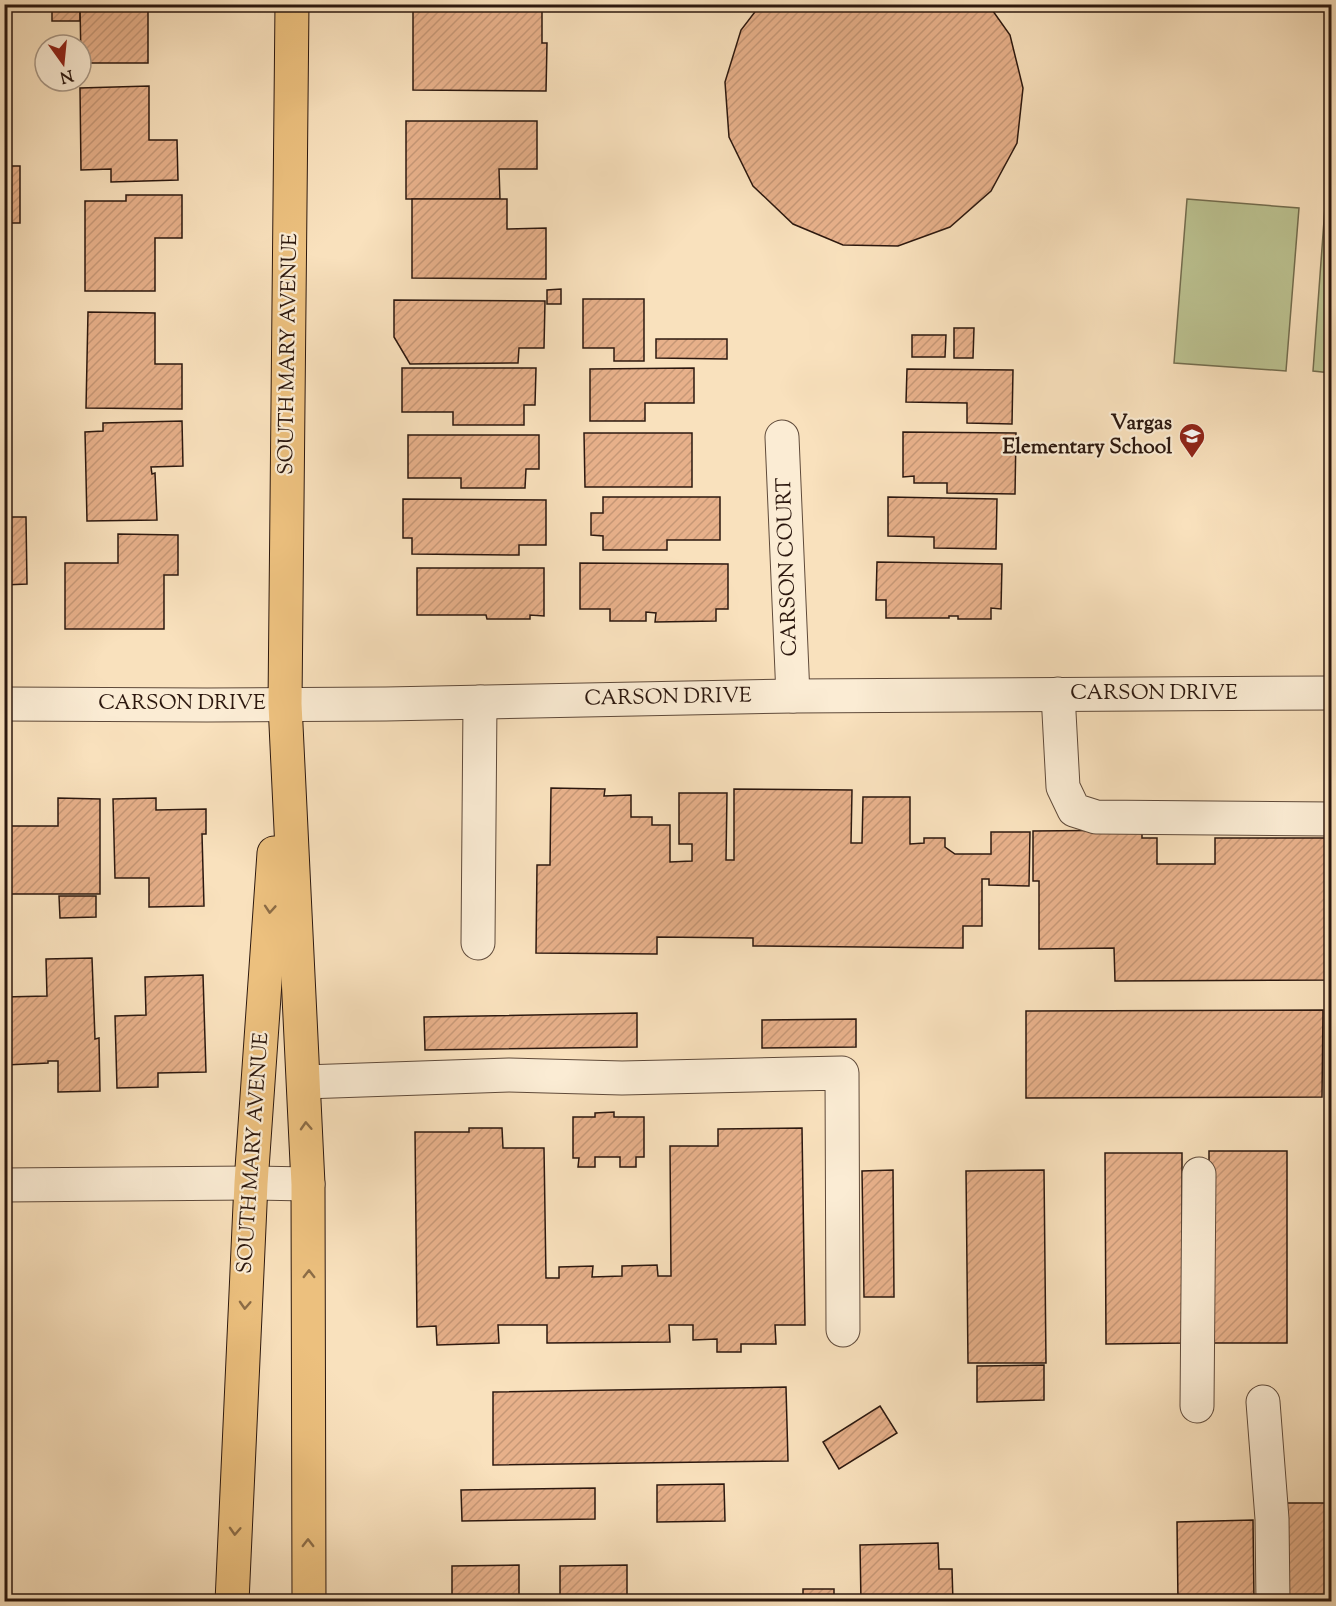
<svg xmlns="http://www.w3.org/2000/svg" width="1336" height="1606" viewBox="0 0 1336 1606" font-family="'Sorts Mill Goudy',serif">
<style>
.green{fill:#bcc392;stroke:#746e50;stroke-width:1.5}
.building{fill:url(#building-hatch);stroke:#2c180f;stroke-width:1.5}
.lines{fill:none;stroke-linecap:round;stroke-linejoin:round}
.minor-casing{stroke:#5f4a3a;stroke-width:35}
.major-casing{stroke:#2c180f;stroke-width:35}
.minor{stroke:#fbecd4;stroke-width:33}
.major{stroke:#ecc07e;stroke-width:33}
.oneway{stroke:#8c6c46}
.labels{text-anchor:middle;dominant-baseline:central;stroke-width:4.5;stroke-linejoin:round;paint-order:stroke}
.street-label{font-size:21px;fill:#2c180f;stroke:#fbecd4}
.poi-label{font-size:21px;font-weight:bold;fill:#2c180f;stroke:#fbecd4;text-anchor:end}
</style>
<defs>
<pattern id="building-hatch" width="6" height="6" patternUnits="userSpaceOnUse" patternTransform="scale(1.5)"><rect width="6" height="6" fill="#e7b08a"/><path d="M-1 1l2-2M0 6l6-6M5 7l2-2" fill="none" stroke="#c69776"/></pattern>
</defs>
<rect width="100%" height="100%" fill="#f9e1bd"/>
<filter id="stains"><feTurbulence type="fractalNoise" baseFrequency=".00333" numOctaves="4"/><feColorMatrix values="0 0 0 0 .2 0 0 0 0 .09 0 0 0 0 .02 0 0 0 .5 -.17"/></filter>
<radialGradient id="worn" r=".72"><stop offset=".6" stop-color="#630" stop-opacity="0"/><stop offset="1" stop-color="#630" stop-opacity=".3"/></radialGradient>
<g class="green">
<path d="M1187,199l112,9 -13,163 -112,-8z"/>
<path d="M1325,207l7,1 -1,165 -18,-2z"/>
</g>
<g class="building">
<rect x="52" y="4" width="28" height="17"/>
<path d="M80,4h95v6h-27v53h-67z"/>
<path d="M407,4h127v6l-127,1z"/>
<path d="M761,4h227l22,31 13,53 -6,55 -26,48 -41,36 -52,19 -55,-1 -50,-21 -40,-38 -24,-49 -4,-55 16,-52z"/>
<path d="M534,10l8,1v32h5l-1,48 -133,-1v-79z"/>
<path d="M149,86v54h28l1,40 -67,2v-13l-30,1 -1,-82z"/>
<path d="M406,121h131v48h-38l1,30h-94z"/>
<rect x="4" y="166" width="16" height="57"/>
<path d="M126,195h56v43h-27v53h-70v-90h41z"/>
<path d="M412,199h95v30l39,-1v51l-134,-1z"/>
<path d="M561,289v15h-14v-14z"/>
<path d="M583,299h61v62h-30v-13h-31z"/>
<path d="M394,300l151,1 -1,47h-25l-1,15 -108,1 -16,-27z"/>
<path d="M88,312l67,1v51h27v45l-96,-1z"/>
<path d="M954,328h20l-1,30h-19z"/>
<path d="M912,335h34l-1,22h-33z"/>
<path d="M656,339h71v20l-71,-1z"/>
<path d="M402,368h134l-1,37h-11v20h-71v-13h-51z"/>
<path d="M694,368v35h-49v18h-55v-52z"/>
<path d="M907,369l106,1 -1,54 -45,-1v-20l-61,-1z"/>
<path d="M182,421l1,45 -32,1 1,7 3,-1 2,47 -70,1 -2,-89 18,-1v-8z"/>
<path d="M903,432l113,1 -1,61 -68,-1v-10h-33v-7l-11,1z"/>
<path d="M584,433h108v54h-107z"/>
<path d="M408,435h131v34h-13l-1,19h-64v-10h-53z"/>
<path d="M603,497h117v43h-53v10h-64v-14l-12,-1v-22h12z"/>
<path d="M888,497l109,2 -1,50 -62,-1v-11l-46,-1z"/>
<path d="M403,499l143,1v45h-27v10l-107,-1v-16h-9z"/>
<path d="M4,517h22l1,67 -23,1z"/>
<path d="M118,534l60,1v40h-14v54h-99v-66h53z"/>
<path d="M877,562l125,2 -1,45 -10,-1v11h-33v-3h-9v2h-63v-18h-10z"/>
<path d="M580,563l148,1v45h-12v12l-61,1 1,-9 -10,-1v9h-36v-12h-30z"/>
<path d="M417,568h127v48l-14,-1v4h-43l-1,-4h-69z"/>
<path d="M551,788l54,1 -1,7 27,-1v22h21v8h18v37l22,-1v-17h-13v-51h48l-1,67h8v-71l118,1 -1,53h11l1,-46h47v47l14,-1v-5h21v9l10,7h36v-22h39l-1,54 -40,-1v-6h-7v47h-19v22l-210,-2v-8l-96,-1v17l-121,-1 1,-88h13z"/>
<path d="M58,798l42,1v95h-96v-68h54z"/>
<path d="M156,798v12l50,-1v25h-4l2,72 -55,1v-29h-34l-2,-79z"/>
<path d="M1142,830v8h15v26h58v-26h111v25h6v117l-217,1 -1,-33 -75,1v-68h-6v-50z"/>
<path d="M59,896h37v21l-36,1z"/>
<path d="M92,958l3,81 4,-1 1,53 -42,1v-31h-10v2l-42,2 -2,-68 43,-1 -1,-37z"/>
<path d="M203,975l3,97 -48,1v14l-41,1 -2,-72 31,-1 -1,-38z"/>
<path d="M1323,1010l-1,87 -296,1v-87z"/>
<path d="M637,1013v34l-212,3 -1,-33z"/>
<path d="M856,1019v28l-94,1v-28z"/>
<path d="M614,1112v5h30v40h-8v10h-16v-10h-25v10h-17l1,-9h-6v-41h22v-4z"/>
<path d="M469,1128h33l1,20h41l2,130h13v-11l34,-1 -1,11 30,-1v-10l35,-1 1,11h13l-1,-130h48v-17l84,-1 3,197h-30l1,19h-35v8h-24v-13l-24,1v-15h-24l1,17 -123,1v-18h-49l1,18 -62,2 -1,-19 -19,1 -2,-195h54z"/>
<rect x="1209" y="1151" width="78" height="192"/>
<path d="M1105,1153h77v190l-76,1z"/>
<path d="M893,1170l1,127h-30l-2,-126z"/>
<path d="M1044,1170l2,193h-78l-2,-192z"/>
<path d="M1044,1365v35l-67,2v-36z"/>
<path d="M786,1387l2,74 -295,4v-73z"/>
<path d="M880,1406l17,27 -58,36 -16,-27z"/>
<path d="M724,1484l1,37 -68,1v-37z"/>
<path d="M595,1488v31l-133,2 -1,-31z"/>
<path d="M1286,1503h46v99h-47z"/>
<path d="M1253,1520l1,82h-76l-1,-80z"/>
<path d="M938,1543l1,26h13l1,33h-92l-1,-57z"/>
<path d="M519,1565v34l-67,1v-34z"/>
<path d="M627,1565v34l-67,1v-34z"/>
<rect x="803" y="1589" width="31" height="13"/>
</g>
<g class="lines">
<g class="minor-casing">
<g id="minor">
<path d="M782,437l11,259"/>
<path d="M1058,694l5,93 11,23 22,7 236,2"/>
<path d="M4,704l203,1 179,-1 407,-8 539,-3"/>
<path d="M478,943l2,-241"/>
<path d="M304,1082l205,-7 113,3 220,-5 1,257"/>
<path d="M4,1185l247,-2 57,1"/>
<path d="M1263,1402l9,117 1,83"/>
<path d="M1197,1406l2,-232"/>
</g>
</g>
<g class="major-casing">
<g id="major">
<path d="M292,4l-7,700 23,480 1,418"/>
<path d="M232,1602l19,-419 23,-330"/>
</g>
</g>
<use href="#minor" class="minor"/>
<use href="#major" class="major"/>
</g>
<defs><path id="oneway-chevron" d="M-2-3.5L2.5 0L-2 3.5" fill="none" stroke-width="1.6" stroke-linecap="round" stroke-linejoin="round" transform="scale(1.5)"/></defs>
<g class="oneway">
<use href="#oneway-chevron" transform="translate(270 909) rotate(94)"/>
<use href="#oneway-chevron" transform="translate(306 1126) rotate(-93)"/>
<use href="#oneway-chevron" transform="translate(309 1274) rotate(-90)"/>
<use href="#oneway-chevron" transform="translate(245 1305) rotate(93)"/>
<use href="#oneway-chevron" transform="translate(235 1531) rotate(93)"/>
<use href="#oneway-chevron" transform="translate(308 1543) rotate(-90)"/>
</g>
<defs>
<g id="school-pin" transform="scale(1.35)"><path d="M0 17L-7.5 6A9.5 9.5 0 1 1 7.5 6Z" fill="#8f2418" stroke="#fbecd4"/><path d="M0-5L7-2L0 1L-7-2ZM-4 1L0 2.5L4 1V4Q0 6-4 4Z" fill="#fff"/></g>
</defs>
<g fill-rule="evenodd">
<use href="#school-pin" x="1192" y="436"/>
</g>
<g class="labels">
<g class="street-label">
<text transform="translate(289 354) rotate(-89)">SOUTH MARY AVENUE</text>
<text transform="translate(788 567) rotate(-92)">CARSON COURT</text>
<text x="1154" y="694">CARSON DRIVE</text>
<text transform="translate(668 698) rotate(-1)">CARSON DRIVE</text>
<text x="182" y="704">CARSON DRIVE</text>
<text transform="translate(254 1153) rotate(-86)">SOUTH MARY AVENUE</text>
</g>
<g class="poi-label">
<text x="1172" y="424">Vargas<tspan x="1172" dy="24">Elementary School</tspan></text>
</g>
</g>
<rect width="1336" height="1606" fill="none" stroke="#f9e1bd" stroke-width="24"/>
<rect x="6" y="6" width="1324" height="1594" fill="none" stroke="#2c180f" stroke-width="3"/>
<rect x="12" y="12" width="1312" height="1582" fill="none" stroke="#2c180f" stroke-width="1.5"/>
<g transform="translate(63 63) rotate(165)"><circle r="28" fill="#fbecd4" stroke="#a89785" stroke-width="1.5"/>
<path d="M0-4.5L10 22L0 15L-10 22Z" fill="#8f2418"/>
<text y="-9" font-size="16" font-weight="bold" text-anchor="middle" fill="#2c180f">N</text>
</g>
<rect width="100%" height="100%" filter="url(#stains)"/>
<rect width="100%" height="100%" fill="url(#worn)"/>
</svg>
